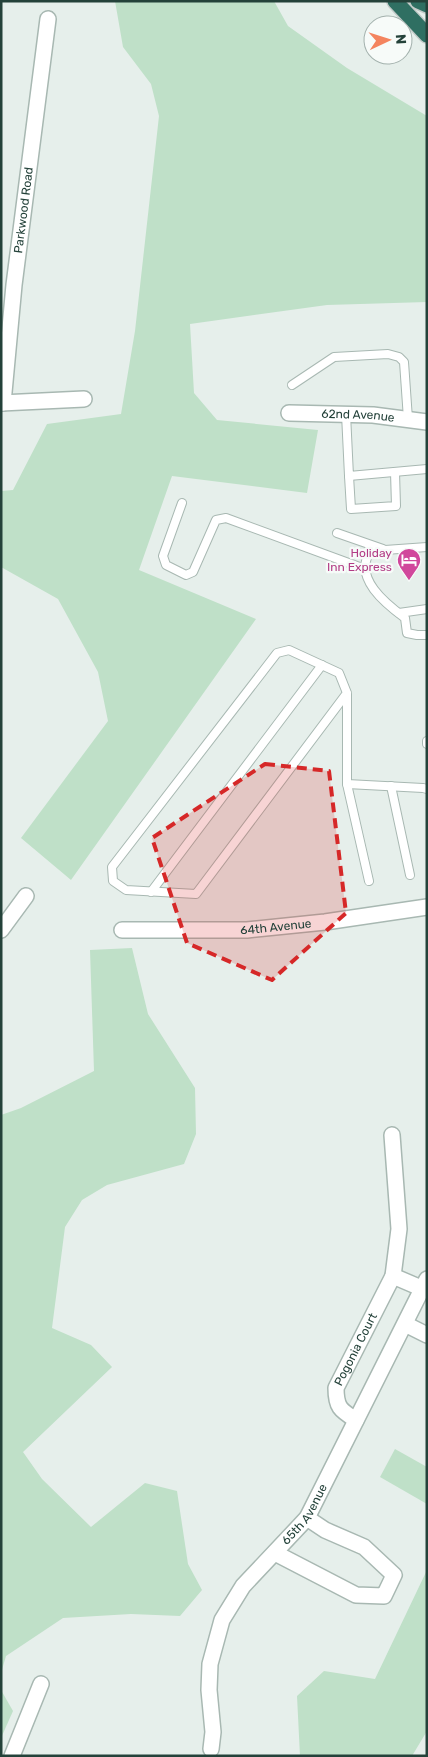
<svg xmlns="http://www.w3.org/2000/svg" width="428" height="1757" viewBox="0 0 428 1757" font-family="Rubik,sans-serif">
<style>
.green{fill:#bfe0c8}
.lines{fill:none;stroke-linecap:round;stroke-linejoin:round}
.lane-casing{stroke:#a8b8b2;stroke-width:10}
.street-casing{stroke:#a8b8b2;stroke-width:18}
.highway-casing{stroke:#c2cac8;stroke-width:18}
.lane{stroke:#fff;stroke-width:8}
.street{stroke:#fff;stroke-width:15}
.highway{stroke:#2f6f62;stroke-width:15}
.marked{fill:#d62828;fill-opacity:0.2;stroke:#d62828;stroke-width:4;stroke-dasharray:10 6;stroke-linejoin:round}
.labels{text-anchor:middle;dominant-baseline:central;stroke-width:4.5;stroke-linejoin:round;paint-order:stroke}
.street-label{font-size:12px;fill:#24423a;stroke:#f7fbf9}
.hotel-label{font-size:12px;fill:#b23c85;stroke:#f7fbf9;text-anchor:end}
</style>
<rect width="100%" height="100%" fill="#e6efeb"/>
<g class="green">
<path d="M115,1h159l14,25 59,42 80,48v186l-100,3 -137,19 4,69 23,27 101,10 -11,63 -135,-17 -33,94 117,49 -185,261 -50,-42 87,-117 -10,-49 -40,-73 -57,-32v-76l12,-1 34,-66 74,-10 14,-83 24,-215 -8,-32 -28,-37z"/>
<path d="M132,948l16,66 47,74 1,46 -12,30 -77,21 -25,15 -17,27 -13,101 39,17 21,22 -89,85 19,27 49,48 54,-44 32,8 11,73 14,26 -22,26 -49,-2 -68,4 -57,38 -5,17v-558l20,-7 73,-37 -4,-121z"/>
<path d="M395,1449l32,18v37l-47,-27z"/>
<path d="M427,1570v161l-15,25h-112l-3,-60 27,-25 51,8z"/>
<path d="M1,1690l12,21 -12,27z"/>
</g>
<g class="lines">
<g class="lane-casing">
<g id="lane">
<path d="M292,385l42,-28 54,-3 11,3 5,5 4,57"/>
<path d="M346,414l3,62 78,-7"/>
<path d="M349,476l2,33 45,-3 -1,-34"/>
<path d="M182,503l-19,53 3,9 20,10 7,-3 23,-52 10,-2 139,51"/>
<path d="M337,533l46,16"/>
<path d="M427,547l-42,3 -15,2c-17,26 16,52 35,66l2,15 10,2h10"/>
<path d="M399,613l28,-4"/>
<path d="M347,693l-151,201 -70,-4 -13,-9 -1,-14 165,-214 12,-3 50,23 8,20v91l76,4 4,1"/>
<path d="M427,741v3"/>
<path d="M347,784l22,97"/>
<path d="M391,786l19,89"/>
<path d="M151,892l171,-227"/>
</g>
</g>
<g class="street-casing">
<g id="street">
<path d="M1,403l83,-4"/>
<path id="s1" d="M3,403l11,-118 34,-266"/>
<path id="s2" d="M289,413l84,2 54,7"/>
<path d="M1,930l25,-34"/>
<path id="s3" d="M122,930h125l78,-8 102,-15"/>
<path d="M393,1276l28,12"/>
<path d="M405,1324l22,11"/>
<path id="s4" d="M356,1420c-16,-10 -20,-13 -20,-32l57,-112 6,-47 -7,-94"/>
<path d="M275,1553l81,42 28,1 10,-21 -30,-28 -39,-17 -18,-12"/>
<path id="s5" d="M211,1749l2,-17 -4,-42 1,-26 12,-44 21,-34 64,-68 120,-239"/>
<path d="M12,1756l29,-72"/>
</g>
</g>
<g class="highway-casing">
<g id="highway">
<path d="M395,1l32,34"/>
<path d="M418,1l9,4"/>
</g>
</g>
<use href="#lane" class="lane"/>
<use href="#street" class="street"/>
<use href="#highway" class="highway"/>
</g>
<path class="marked" d="M265,764l64,7 17,142 -74,67 -85,-37 -35,-105z"/>
<defs>
<g id="hotel-pin" transform="scale(1.25)"><path d="M0 17L-7.5 6A9.5 9.5 0 1 1 7.5 6Z" fill="#d1479c" stroke="#f7fbf9"/><path d="M-6-4.5h1.5V1H6V5H4.5V3h-9V5H-6ZM-4 0a1.8 1.8 0 1 1 3.6 0ZM.5 0V-2.5h3Q6-2.5 6 0Z" fill="#fff"/></g>
</defs>
<g fill-rule="evenodd">
<use href="#hotel-pin" x="409" y="560"/>
</g>
<g class="labels">
<g class="street-label">
<text stroke="none"><textPath href="#s1" startOffset="194">Parkwood Road</textPath></text>
<text stroke="none"><textPath href="#s2" startOffset="69">62nd Avenue</textPath></text>
<text stroke="none"><textPath href="#s3" startOffset="154">64th Avenue</textPath></text>
<text stroke="none"><textPath href="#s4" startOffset="84">Pogonia Court</textPath></text>
<text stroke="none"><textPath href="#s5" startOffset="266">65th Avenue</textPath></text>
</g>
<g class="hotel-label">
<text x="392" y="553">Holiday<tspan x="392" dy="14">Inn Express</tspan></text>
</g>
</g>
<rect width="428" height="1757" fill="none" stroke="#24423a" stroke-width="5"/>
<g transform="translate(388 40) rotate(86)"><circle r="24" fill="#f7fbf9" stroke="#a3b1ad"/>
<path d="M0-4L9 19L0 12L-9 19Z" fill="#f4845f"/>
<text y="-8" font-size="14" font-weight="bold" text-anchor="middle" fill="#24423a">N</text>
</g>
</svg>
